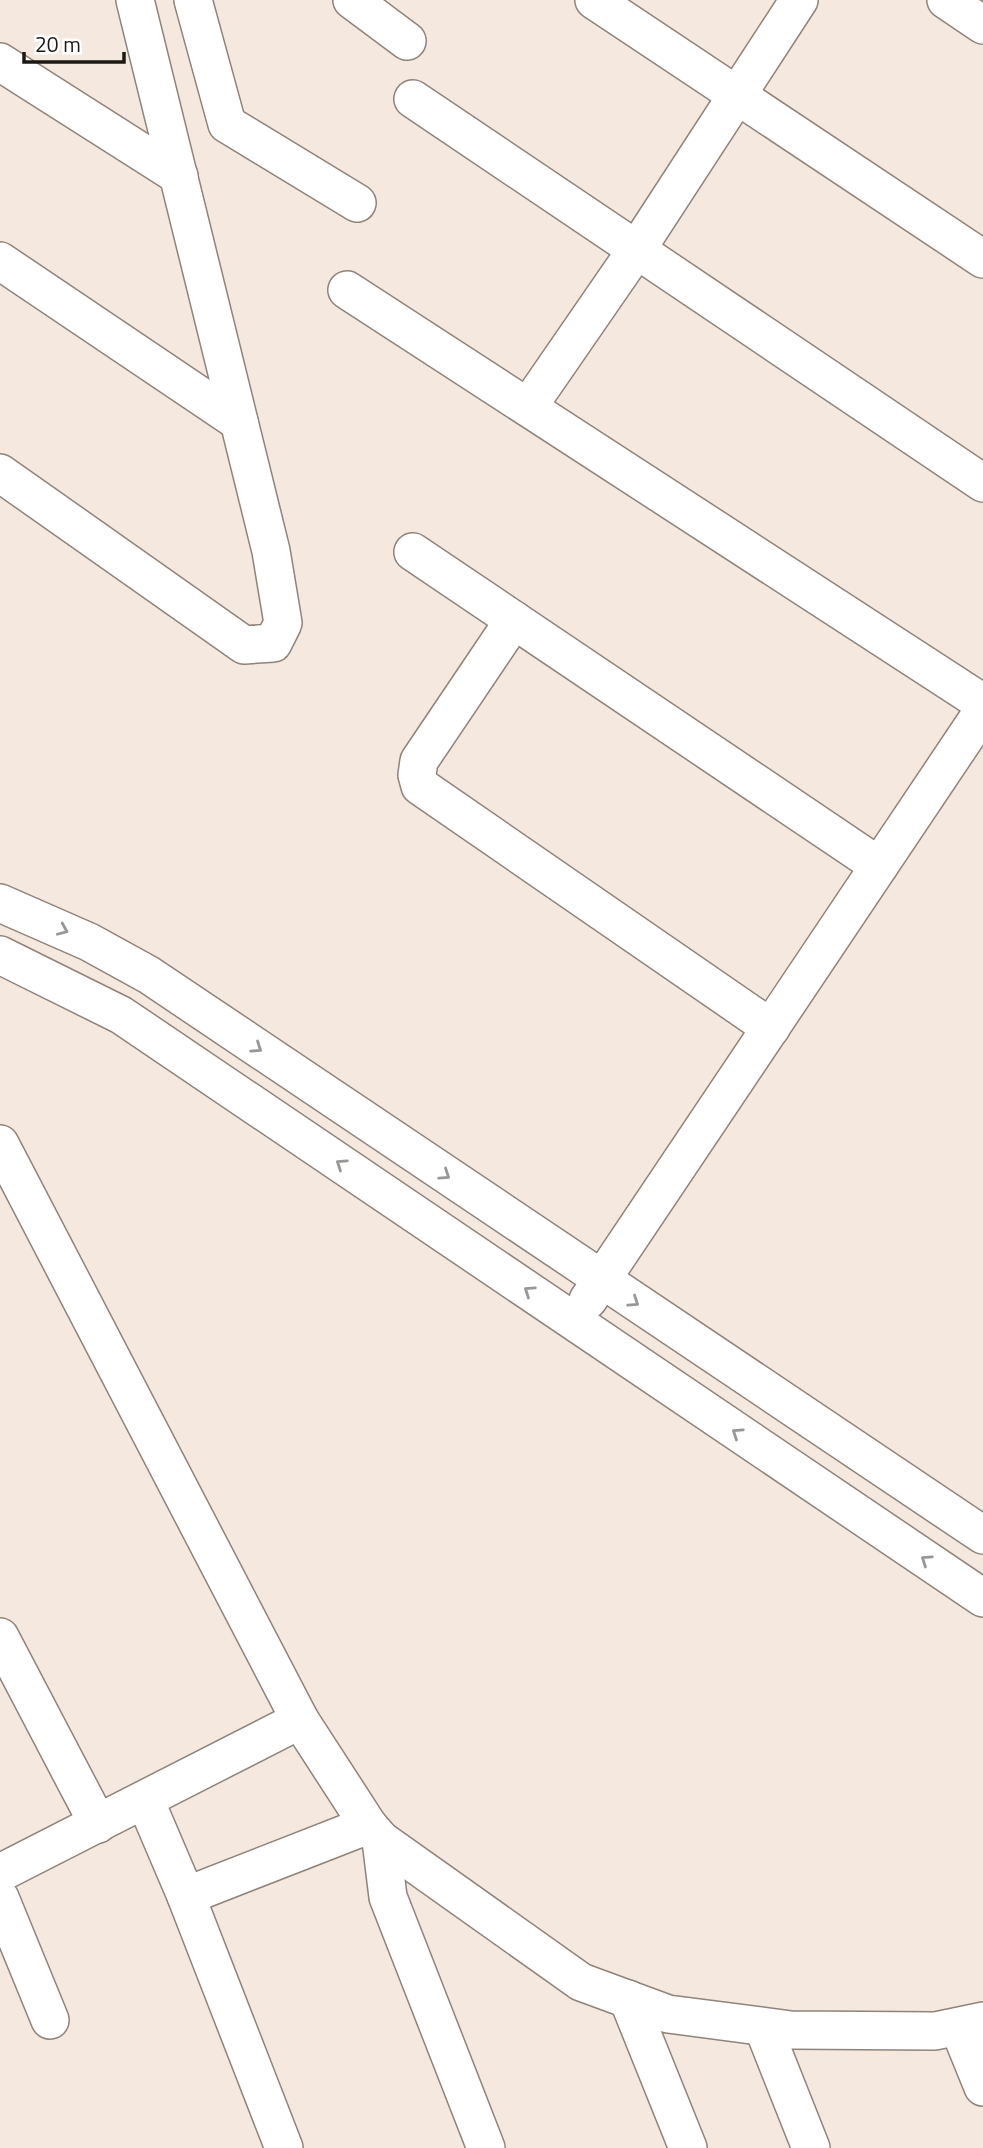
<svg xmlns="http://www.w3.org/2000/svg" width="983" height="2148" viewBox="0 0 983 2148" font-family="'Titillium Web',sans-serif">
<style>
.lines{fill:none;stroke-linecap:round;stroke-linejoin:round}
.street-casing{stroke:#8f837a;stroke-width:40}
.street{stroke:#fff;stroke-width:37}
.oneway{stroke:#999795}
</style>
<rect width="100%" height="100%" fill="#f5e8de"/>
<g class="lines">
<g class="street-casing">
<g id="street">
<path d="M193,0l34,124 130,79"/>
<path d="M352,0l55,41"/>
<path d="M594,0l389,259"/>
<path d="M946,0l37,25"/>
<path d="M0,62l179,114"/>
<path d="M413,99l570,384"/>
<path d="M0,261l239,161"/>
<path d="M347,290l636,413"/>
<path d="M528,407l109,-158 162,-249"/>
<path d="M0,473l244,172 29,-2 10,-20 -12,-72 -136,-551"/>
<path d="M413,552l466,314"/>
<path d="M514,620l-95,141 -2,14 3,11 351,242"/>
<path d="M0,903l89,39 60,33 834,560"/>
<path d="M0,955l121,60 862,583"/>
<path d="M0,1144l300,576 68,105 13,15 200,142 87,32 123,16 144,1 48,-10"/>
<path d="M588,1300l395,-589"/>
<path d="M0,1637l98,187"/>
<path d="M145,1800l41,96 98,252"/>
<path d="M381,1840l7,57 98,251"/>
<path d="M0,1873l300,-153"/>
<path d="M186,1896l182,-71"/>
<path d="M0,1898l50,122"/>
<path d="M628,1999l60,149"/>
<path d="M763,2027l48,121"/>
<path d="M959,2028l24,59"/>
</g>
</g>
<use href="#street" class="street"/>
</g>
<defs><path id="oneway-chevron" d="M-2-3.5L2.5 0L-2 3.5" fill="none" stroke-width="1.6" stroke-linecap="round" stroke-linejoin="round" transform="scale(1.75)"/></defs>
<g class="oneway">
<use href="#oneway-chevron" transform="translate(63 930) rotate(23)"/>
<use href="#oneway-chevron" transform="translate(257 1048) rotate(34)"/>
<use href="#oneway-chevron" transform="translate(341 1164) rotate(-146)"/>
<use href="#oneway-chevron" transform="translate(445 1175) rotate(34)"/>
<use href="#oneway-chevron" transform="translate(529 1291) rotate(-146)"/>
<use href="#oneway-chevron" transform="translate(634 1302) rotate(34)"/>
<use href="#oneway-chevron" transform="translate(737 1433) rotate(-146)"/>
<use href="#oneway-chevron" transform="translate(926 1560) rotate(-146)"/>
</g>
<path d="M24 52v10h100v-10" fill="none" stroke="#1c1814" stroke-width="3.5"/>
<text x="35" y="52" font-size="21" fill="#1c1814" stroke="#ffffff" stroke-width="5" paint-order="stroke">20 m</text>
</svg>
